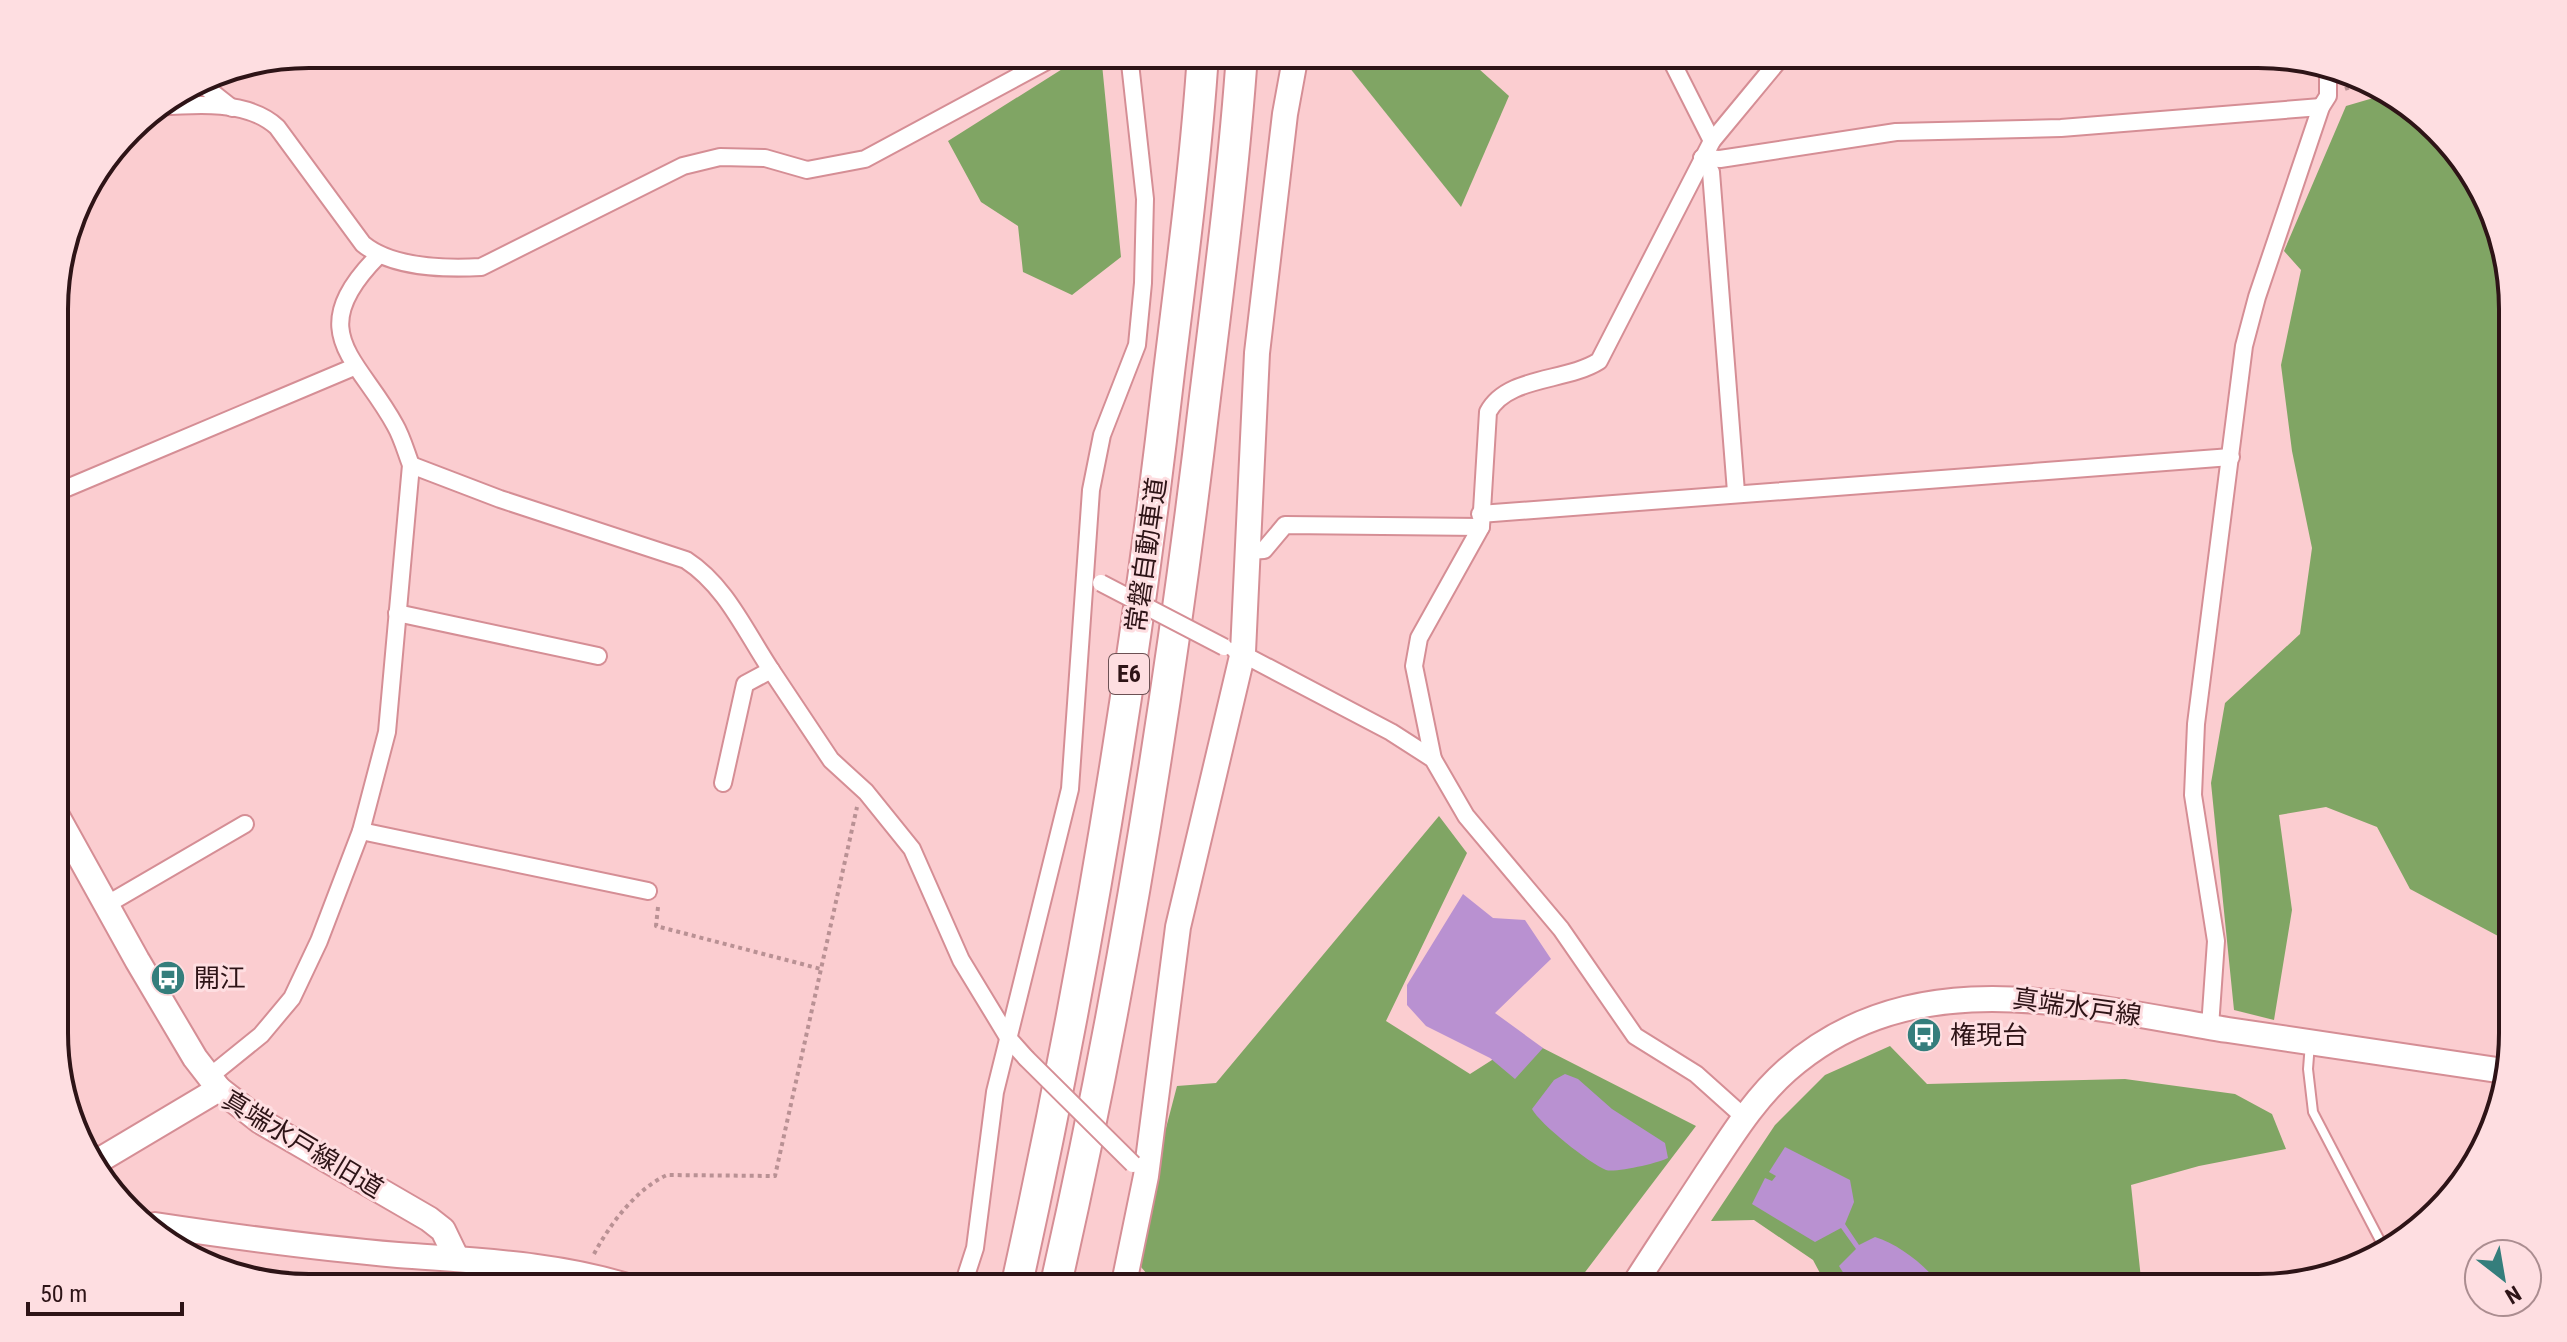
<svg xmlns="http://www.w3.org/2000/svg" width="2567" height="1342" viewBox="0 0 2567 1342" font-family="'Roboto Condensed','Noto Sans JP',sans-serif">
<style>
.forest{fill:#80a564}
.water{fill:#b991d1}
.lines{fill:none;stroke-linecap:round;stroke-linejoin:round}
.lane-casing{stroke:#d58e95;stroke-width:12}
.street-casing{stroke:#d58e95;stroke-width:20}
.secondary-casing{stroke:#d58e95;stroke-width:28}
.highway-casing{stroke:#d58e95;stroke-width:34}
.path{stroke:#b99194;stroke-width:4;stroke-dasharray:4 4;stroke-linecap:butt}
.lane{stroke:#fff;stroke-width:8}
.street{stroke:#fff;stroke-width:16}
.secondary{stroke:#fff;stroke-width:24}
.highway{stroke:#fff;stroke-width:30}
.street-bridge-casing{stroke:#d58e95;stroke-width:20;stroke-linecap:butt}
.street-bridge{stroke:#fff;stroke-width:16}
.labels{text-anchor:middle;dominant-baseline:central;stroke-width:6;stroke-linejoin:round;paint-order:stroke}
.shield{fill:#fedee1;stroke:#6c5154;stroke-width:2}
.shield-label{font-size:24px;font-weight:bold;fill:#2e1417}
.street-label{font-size:26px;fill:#2e1417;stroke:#fedee1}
.poi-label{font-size:26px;fill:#2e1417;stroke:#fedee1;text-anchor:start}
.rim{fill:none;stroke:#2e1417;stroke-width:4}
</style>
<rect width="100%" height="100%" fill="#fbcdd0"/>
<g class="forest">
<path d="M1086,54h15l20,203 -49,38 -49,-23 -5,-46 -37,-24 -33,-61z"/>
<path d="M1345,54h105l29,15 30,27 -48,111 -116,-145z"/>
<path d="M2387,94l83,73 41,109 2,668 -103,-55 -33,-62 -51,-20 -47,8 13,95 -18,110 -40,-10 -23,-227 14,-80 75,-69 12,-86 -20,-97 -11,-86 20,-95 -17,-19 62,-145z"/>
<path d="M1439,816l28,37 -81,168 84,53 55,-35 171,87 -123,162h-414l-18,-21 14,-97 22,-84 39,-3z"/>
<path d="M1890,1046l37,38 198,-5 110,15 37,20 14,35 -87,17 -68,19 11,103h-314l-15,-28 -59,-40 -43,1 64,-96 50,-50z"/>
</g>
<g class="water">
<path d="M1463,894l30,24 32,2 26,39 -56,54 48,35 -28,31 -25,-21 -64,-32 -19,-21v-20z"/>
<path d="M1565,1074l13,5 34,30 53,34 3,15c-9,5 -53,15 -62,12 -17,-7 -66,-46 -74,-61l22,-29z"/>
<path d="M1785,1147l65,33 4,22 -9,22 14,21 16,-8c25,8 52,29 67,51h-89l-14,-22 17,-17 -15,-21 -26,14 -63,-38 13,-26 7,3 4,-5 -7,-4z"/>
</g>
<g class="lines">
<g class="lane-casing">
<path id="lane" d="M2310,1043l-2,26 5,43 72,138"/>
</g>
<g class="street-casing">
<g id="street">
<path d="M1668,54l44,87"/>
<path d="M199,82l33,26"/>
<path d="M158,107c38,-3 90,-7 119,20l86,117c29,24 80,25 118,23l202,-101 37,-9 45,1 42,12 58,-11 195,-105"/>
<path d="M1702,158l18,1 176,-27 165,-4 260,-21"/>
<path d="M1702,158l9,14 25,320"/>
<path d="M411,465l89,34 186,61c40,26 59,71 85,110"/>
<path d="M55,493l299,-126"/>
<path d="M1480,514l751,-57"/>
<path d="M1248,551l16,-1 21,-25 196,2"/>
<path d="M397,613l201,43"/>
<path d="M1235,650l156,82 42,27 33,57 95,113 74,107 61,38 48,43"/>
<path d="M1433,759l-19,-93 5,-28 62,-111 7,-115c19,-36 78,-30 111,-51l113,-220 72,-87"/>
<path d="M723,783l22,-99 26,-14 60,90 35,32 46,57 49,111 48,79 17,19"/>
<path d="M361,831l287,60"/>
<path d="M106,905l139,-81"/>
<path d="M2210,1027l6,-86 -23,-146 3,-71 48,-378 13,-49 64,-190 7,-11v-25"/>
<path d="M209,1077l52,-42 31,-37 27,-57 42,-110 26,-99 24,-267c-5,-13 -9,-28 -16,-40 -37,-68 -93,-92 -17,-169"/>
<path d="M962,1288l13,-40 20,-156 75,-303 21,-299 11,-55 35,-90 6,-62 2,-84 -16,-145"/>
</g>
</g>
<g class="secondary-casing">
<g id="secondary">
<path d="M56,814l81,146 58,98 24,31 41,32 169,98 14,11 14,29"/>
<path d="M93,1164l126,-75"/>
<path d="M155,1225c80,12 161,23 243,30 78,6 159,8 235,33"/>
<path d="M1123,1288l23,-112 32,-249 65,-275 14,-299 28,-239 11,-60"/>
<path d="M1632,1288c24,-38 49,-75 73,-112 25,-37 48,-76 82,-106 128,-112 291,-64 441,-40 92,14 184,27 276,41"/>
</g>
</g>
<g class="highway-casing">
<g id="highway">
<path d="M1016,1288c67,-302 118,-608 153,-916 13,-106 27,-212 34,-318"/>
<path d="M1055,1288c67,-294 115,-592 150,-891 14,-114 29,-228 37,-343"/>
</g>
</g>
<g class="path">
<path d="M2345,89l24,-9"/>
<path d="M658,907l-2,19 165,43"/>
<path d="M594,1254c16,-30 42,-65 73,-79l108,1 82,-369"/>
</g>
<use href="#lane" class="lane"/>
<use href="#street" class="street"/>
<use href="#secondary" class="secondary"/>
<use href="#highway" class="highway"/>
<g class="street-bridge-casing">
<g id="street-bridge">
<path d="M1101,583l123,64"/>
<path d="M1026,1058l107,106"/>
</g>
</g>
<use href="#street-bridge" class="street-bridge"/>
</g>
<defs>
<g id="bus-disc" transform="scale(1.8)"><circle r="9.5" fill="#357e7c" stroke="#fedee1"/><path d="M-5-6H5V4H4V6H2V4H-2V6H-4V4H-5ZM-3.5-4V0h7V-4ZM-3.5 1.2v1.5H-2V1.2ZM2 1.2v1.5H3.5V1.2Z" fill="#fff"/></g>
</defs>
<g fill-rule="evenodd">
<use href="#bus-disc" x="168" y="978"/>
<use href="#bus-disc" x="1924" y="1035"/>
</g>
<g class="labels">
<rect class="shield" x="1109" y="654" width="40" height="40" rx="6"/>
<g class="shield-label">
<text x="1129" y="674">E6</text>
</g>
<g class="street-label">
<text transform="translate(1146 555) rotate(-82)">常磐自動車道</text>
<text transform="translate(2077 1007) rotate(8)">真端水戸線</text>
<text transform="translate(303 1144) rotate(31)">真端水戸線旧道</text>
</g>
<g class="poi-label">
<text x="194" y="978">開江</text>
<text x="1950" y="1035">権現台</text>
</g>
</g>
<path d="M0 0H2567V1342H0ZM309 68H2258A241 241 0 0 1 2499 309V1033A241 241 0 0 1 2258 1274H309A241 241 0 0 1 68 1033V309A241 241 0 0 1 309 68Z" fill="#fedee1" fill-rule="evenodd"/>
<path class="rim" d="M309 68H2258A241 241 0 0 1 2499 309V1033A241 241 0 0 1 2258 1274H309A241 241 0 0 1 68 1033V309A241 241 0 0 1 309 68Z"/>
<g transform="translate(2503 1278) rotate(149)"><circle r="38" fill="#fedee1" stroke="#ab8d90" stroke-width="2"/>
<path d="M0-6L14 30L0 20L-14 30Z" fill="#357e7c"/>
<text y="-12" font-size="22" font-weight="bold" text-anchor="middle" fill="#2e1417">N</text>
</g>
<path d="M28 1302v12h154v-12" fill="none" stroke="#2e1417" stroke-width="4"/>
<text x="40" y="1302" font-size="24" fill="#2e1417" stroke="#fedee1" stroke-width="6" paint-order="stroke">50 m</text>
</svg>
